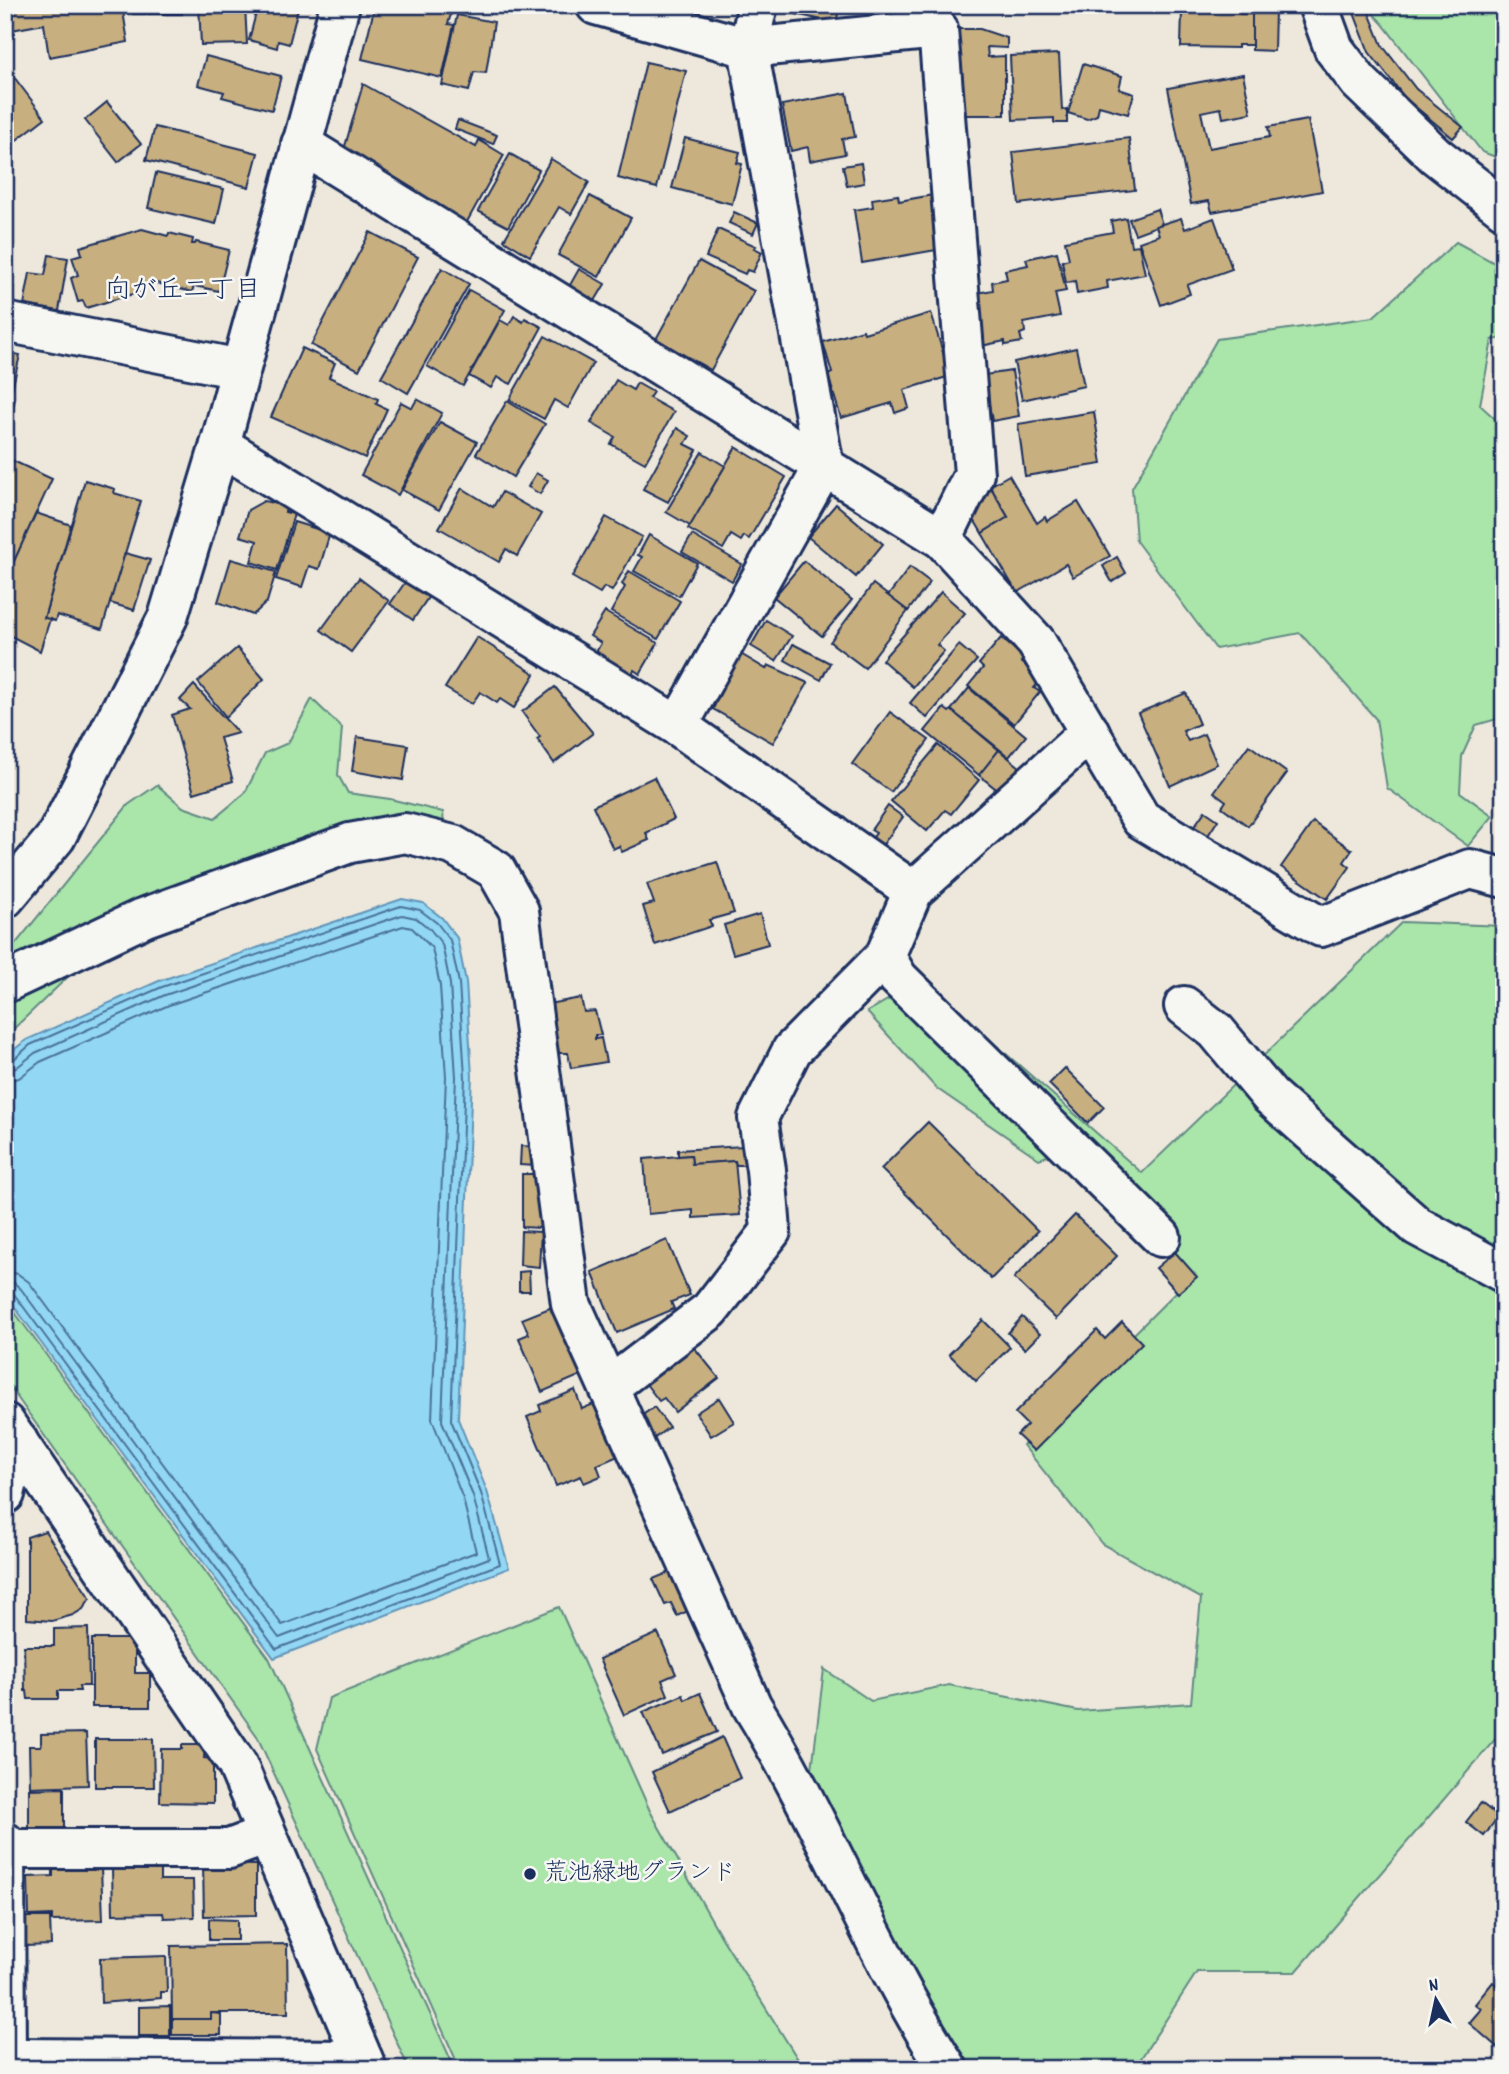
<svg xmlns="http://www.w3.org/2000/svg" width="1509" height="2074" viewBox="0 0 1509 2074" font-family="Dekko,'Klee One',sans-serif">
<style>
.green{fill:#aae5aa;stroke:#628a84;stroke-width:2}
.water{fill:#92d7f4;stroke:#6294b8;stroke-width:2}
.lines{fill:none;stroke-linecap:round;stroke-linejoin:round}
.shore{stroke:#4b729a;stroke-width:2}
.building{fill:#c8af7f;stroke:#1b2f5e;stroke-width:2}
.minor-casing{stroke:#1b2f5e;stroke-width:44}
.minor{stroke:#f6f6f2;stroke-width:38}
.poi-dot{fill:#1b2f5e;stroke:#f6f6f2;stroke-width:2.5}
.labels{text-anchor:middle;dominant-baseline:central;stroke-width:5;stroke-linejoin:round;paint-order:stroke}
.poi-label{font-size:24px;fill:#1b2f5e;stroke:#f6f6f2;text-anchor:start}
.neighbourhood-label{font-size:26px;fill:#1b2f5e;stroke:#f6f6f2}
</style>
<rect width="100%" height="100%" fill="#ede8db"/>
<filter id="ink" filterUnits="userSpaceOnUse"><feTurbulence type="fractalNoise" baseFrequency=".0143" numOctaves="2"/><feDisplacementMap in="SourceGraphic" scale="14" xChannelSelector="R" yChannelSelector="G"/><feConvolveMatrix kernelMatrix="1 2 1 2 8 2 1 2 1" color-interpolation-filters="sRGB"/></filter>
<g filter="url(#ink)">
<g class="green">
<path d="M1365,5h139v155l-22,-8 -100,-129z"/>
<path d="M1456,242l48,26v70l-12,2 -12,65 24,22v290l-28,8 -14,31 -2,36 33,24 -25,30 -81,-58 -11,-69 -76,-86 -84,16 -80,-108 -4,-53 85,-149 156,-22z"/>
<path d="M312,699l30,29 -4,47 10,18 42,6 53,13 1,16 -304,80 -135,129v-80l123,-152 29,-20 26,22 32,11 30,-25 20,-40 23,-10z"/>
<path d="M1402,922l102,4v803l-208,243h-99l-63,97h-164l-45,-69 -115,-214 14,-117 47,32 78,-16 129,26 113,-8 10,-105 -99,-54 -79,-99 163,-163 -48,-81 -75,-51 -24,9 -103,-71 -69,-76 55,-32 220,193z"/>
<path d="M5,1299l264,359 186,411h-46l-152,-333 -252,-356z"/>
<path d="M559,1607l91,204 72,127 82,131h-344l-143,-320 12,-51z"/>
</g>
<path class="water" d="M402,899l21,4 19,15 15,20 9,44 6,94 -14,343 29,72 22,77 -235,90 -269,-364v-237l21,-17 133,-59z"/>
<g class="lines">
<g class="shore">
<path d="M5,1062l7,-1 18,-16 132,-58 239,-81 19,4 17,13 13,17 9,43 6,94 -14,343 30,73 19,71 -224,85 -262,-355 -9,-3"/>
<path d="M5,1071l11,-3 19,-15 130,-58 237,-80 14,3 14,11 12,15 8,40 6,93 -14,344 31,75 16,62 -210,80 -258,-349 -7,-6 -9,-1"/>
<path d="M5,1081l14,-3 21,-16 129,-57 234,-79 9,2 20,20 8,38 6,91 -14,342 31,80 13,53 -194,73 -253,-343 -11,-8 -13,-3"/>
</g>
</g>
<g class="building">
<path d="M5,5h117l6,37 -79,15 -5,-33 -38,7z"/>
<rect x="133" y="5" width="49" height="9"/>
<path d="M199,5h46l2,39 -46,1z"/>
<path d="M248,5h51l-10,39 -11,-3 -1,7 -28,-8 7,-27 -9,-2z"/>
<path d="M375,5h40l36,9 -3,10 6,1 -12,53 -80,-19z"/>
<path d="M779,5h61l-4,18 -59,-13z"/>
<path d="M1195,5l44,1 1,8h12v31h-14v3l-57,-1 1,-37 13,-1z"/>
<path d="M1351,5h15l16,40 34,44 47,38 -10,11 -47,-39 -37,-47z"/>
<path d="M1252,10h23l-1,41 -22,-1z"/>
<path d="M457,15l37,7 -8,51 -12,-1 -5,19 -27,-6z"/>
<path d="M948,29h32l27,9v10l-20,-1 1,10 17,-1v59h-48z"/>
<path d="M1059,54l3,56 5,-1v14h-13v-5l-41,2 -3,-64z"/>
<path d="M206,56l75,20 -9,34 -50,-13 2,-5 -26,-7z"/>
<path d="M646,62l40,9 -29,117 -39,-10z"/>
<path d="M1083,64l39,12 -3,13 15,5 -6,20 -29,-8 -2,9 -10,4 -19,-6z"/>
<path d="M1243,74l8,39 -28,5 -2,-10 -20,4 8,36 61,-11 -2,-10 40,-7 14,71 -110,21 -3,-11 -18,3 -23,-116z"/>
<path d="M14,77l31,41 -40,31v-66z"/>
<path d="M363,84l113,63 3,-7 25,15 -41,74 -122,-69z"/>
<path d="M847,93l8,44 -13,2 3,15 -35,7 -2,-14 -17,4 -9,-46z"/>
<path d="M107,102l34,42 -23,18 -33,-42z"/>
<path d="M458,120l39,15 -4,9 -38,-15z"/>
<path d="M155,127l103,26 -9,34 -103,-27z"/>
<path d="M685,138l55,14 -3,11 5,1 -10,40 -60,-16z"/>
<path d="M1129,138l6,52 -116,14 -6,-52z"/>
<path d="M510,154l29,16 -31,57 -30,-16z"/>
<path d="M551,159l38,23 -18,32 -12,-7 -29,49 -26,-16z"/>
<path d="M861,163l3,20 -17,3 -4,-20z"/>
<path d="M156,173l68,16 -8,35 -68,-16z"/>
<path d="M898,195l1,6 34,-6 9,54 -80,14 -8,-53 19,-3 -1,-8z"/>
<path d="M590,196l41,22 -32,59 -41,-22z"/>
<path d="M1157,209l5,15 -27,10 -6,-15z"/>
<path d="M734,212l24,11 -5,11 -24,-11z"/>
<path d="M1126,218l5,28 8,-1 6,29 -38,7 1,7 -31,6 -2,-13 -9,2 -4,-22 7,-2 -4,-18 48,-9 -2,-11z"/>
<path d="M1181,218l4,11 29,-11 18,51 -45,16 3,9 -29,11 -22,-63 20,-7 -3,-9z"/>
<path d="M142,229l26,7 1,-3 24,6 -1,5h3l1,-2 33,8 -10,41 -25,-5 -2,6 -40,-10 -11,4 2,5 -57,17 -3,-7 -5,1 -7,-24 7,-3 -6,-18 10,-3 -2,-7z"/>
<path d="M718,229l38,17 -2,2 8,4 -9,20 -6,-2 -2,4 -39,-17z"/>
<path d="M370,232l48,25 -59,113 -48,-25z"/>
<path d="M1057,252l9,39 -11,2 5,23 -36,7 1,9 -5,2 2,8 -17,3v-4l-24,5 -7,-38 6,-1 -3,-14 16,-3 -1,-8 15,-3 -2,-9 23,-5 -2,-6z"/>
<path d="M49,255l19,3 -9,53 -35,-6 6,-32 15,2z"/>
<path d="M699,261l55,30 -43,79 -55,-31z"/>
<path d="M442,268l27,16 -61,109 -27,-16z"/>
<path d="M579,269l26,15 -13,22 -26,-14z"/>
<path d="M469,290l36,20 -42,76 -36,-20z"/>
<path d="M931,313l19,63 -46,14 5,18 -14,5 -3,-10 -51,15 -13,-43 4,-2 -9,-31 40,-12 1,3z"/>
<path d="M514,316l9,6 2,-4 17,9 -31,57 -14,-7 -6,11 -22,-12 31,-56 9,5z"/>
<path d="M545,336l48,27 -25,45 -14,-8 -10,19 -35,-19z"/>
<path d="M302,348l33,15 -6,14 49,22 -2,5 11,5 -22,49 -94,-41z"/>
<path d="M1076,348l8,38 -62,14 -8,-38z"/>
<path d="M1503,351h1v60l-6,-1z"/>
<path d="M5,352l15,3 -10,43 5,1 -10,40z"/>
<path d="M1012,371l7,45 -27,5 -8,-46z"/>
<path d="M616,380l17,10 4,-7 16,9 -4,6 25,14 -29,51 -34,-19 4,-7 -24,-14z"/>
<path d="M417,399l25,14 -44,82 -37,-20 40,-73 11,6z"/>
<path d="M507,401l38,23 -32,53 -37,-23z"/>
<path d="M1094,412l8,52 -77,12 -7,-52z"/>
<path d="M440,422l37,20 -38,68 -37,-20z"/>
<path d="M677,428l13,8 -5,8 12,6 -29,52 -25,-13z"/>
<path d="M736,447l50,30 -37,62 -5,-3 -3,5 -10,-6 -8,14 -35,-20z"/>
<path d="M702,452l23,14 -35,60 -24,-14z"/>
<path d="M9,459l43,20 -47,102v-114z"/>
<path d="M536,473l12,7 -8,14 -12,-7z"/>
<path d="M1009,475l28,48 8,-6 2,4 31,-19 32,54 -37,21 -7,-13 -49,29 -35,-60 26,-16 -18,-31z"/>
<path d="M85,480l30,9 -1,4 27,8 -39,128 -45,-14 -2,6 -11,-3z"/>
<path d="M990,486l18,31 -26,16 -9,-15z"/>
<path d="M462,488l31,19 9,-15 39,22 -24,42 -11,-7 -7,13 -60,-34z"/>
<path d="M264,501l23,5 -2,6 9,2 -17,56 -26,-8 6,-21 -17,-5 8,-26z"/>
<path d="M836,504l47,40 -27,33 -48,-40z"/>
<path d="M36,513l35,12 -27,93 6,1 -10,32 -35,-18v-52z"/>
<path d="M606,517l36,20 -30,54 -8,-4 -4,6 -28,-16z"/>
<path d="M294,522l36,11 -11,36 -10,-3 -7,21 -26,-8z"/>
<path d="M649,535l48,28 -18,33 -45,-25 8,-14 -4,-2z"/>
<path d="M692,535l50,29 -10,17 -50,-29z"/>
<path d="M125,553l25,7 -16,50 -24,-7z"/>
<path d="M1117,557l9,16 -14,9 -9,-16z"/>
<path d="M231,559l45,13 -9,30 -14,13 -35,-13z"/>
<path d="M804,561l48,39 -30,36 -48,-39z"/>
<path d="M910,567l20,15 -22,29 -20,-15z"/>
<path d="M629,571l51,30 -22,38 -47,-27 14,-25 -3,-3z"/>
<path d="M359,578l30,23 -38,51 -30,-22z"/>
<path d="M406,581l23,15 -16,24 -23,-16z"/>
<path d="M873,584l35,27 -43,57 -35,-26z"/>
<path d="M941,592l24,21 -28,32 7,6 -31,36 -31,-27z"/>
<path d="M605,612l53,31 -18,31 -6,-4 -2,5 -37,-21 6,-11 -11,-7z"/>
<path d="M766,620l26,16 -16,25 -25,-15z"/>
<path d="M477,637l58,37 -21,34 -14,-9 -3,4 -17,-11 -8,12 -27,-16z"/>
<path d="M1001,638l24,20 -4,4 21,17 -8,9 6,4 -26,32 -46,-38 15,-18 -4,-4z"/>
<path d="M793,644l37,19 -9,17 -36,-20z"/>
<path d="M959,645l18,15 -50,58 -17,-15z"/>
<path d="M237,648l27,31 -38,38 -28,-35z"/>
<path d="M739,653l27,16 2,-4 40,18 -35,60 -60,-34z"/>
<path d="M194,685l44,48 -18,5 13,43 -39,12 -22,-78 18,-6 -10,-9z"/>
<path d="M555,687l38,46 -39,30 -17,-24 3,-2 -18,-25z"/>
<path d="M969,688l57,48 -17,21 -58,-47z"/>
<path d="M1186,693l13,31 -16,7 5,10 16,-7 13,30 -47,22 -32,-73z"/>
<path d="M944,708l5,4 2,-2 48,40 -20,25 -54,-44z"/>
<path d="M890,712l39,28 -38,52 -39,-28z"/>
<path d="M357,737l51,8 -5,35 -51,-9z"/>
<path d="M938,745l41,35 -28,34 -6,-4 -18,21 -36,-30z"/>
<path d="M1249,745l38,28 -39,53 -26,-19 4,-6 -12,-9z"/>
<path d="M999,750l27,22 -20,25 -27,-22z"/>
<path d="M654,777l20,42 -28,14 3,7 -27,12 -3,-6 -6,3 -20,-43z"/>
<path d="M888,806l15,11 -22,30 -10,-7 5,-7 -5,-3z"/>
<path d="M1205,811l13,9 -13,20 -14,-9z"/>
<path d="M1313,822l39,28 -8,12 6,5 -23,32 -46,-32z"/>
<path d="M717,862l17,51 -25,7 3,6 -57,19 -12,-39 11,-3 -7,-19z"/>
<path d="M760,914l8,30 -35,10 -9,-29z"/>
<path d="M581,998l3,14 11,-1 6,24h-6v4l6,-1 5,24 -35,6 -3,-15h-9l-11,-49z"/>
<path d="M1065,1068l39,39 -16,16 -39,-39z"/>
<path d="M928,1122l110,109 -47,48 -110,-110z"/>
<path d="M521,1146l16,1v19l-17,-1z"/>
<path d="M743,1146l1,19h-8l-1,-4 -43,3 -1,-9 -13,1v-6z"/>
<path d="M691,1155l1,9 43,-3 5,54 -47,3v-8l-45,4 -4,-55z"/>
<path d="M522,1174h20l-2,54 -18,-1z"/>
<path d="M1075,1215l42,41 -61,63 -42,-41z"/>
<path d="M521,1231l20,1 -2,35 -19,-2z"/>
<path d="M667,1240l23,55 -19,7 3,7 -57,24 -25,-61z"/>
<path d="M1175,1252l22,25 -19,16 -22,-25z"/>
<path d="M529,1271l1,20h-11v-19z"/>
<path d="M557,1305l29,68 -44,19 -23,-54 10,-4 -7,-15z"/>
<path d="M1022,1317l18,17 -15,15 -17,-16z"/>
<path d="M983,1320l27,27 -34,34 -27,-27z"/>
<path d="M1122,1322l20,21 -108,108 -17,-16 10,-10 -12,-12 82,-83 8,9z"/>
<path d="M693,1346l26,32 -44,34 -11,-14 -5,3 -13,-17z"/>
<path d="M575,1390l7,19 21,-9 22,53 -28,12 4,11 -17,7 -3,-7 -25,10 -29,-69 14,-6 -2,-6z"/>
<path d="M719,1398l15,24 -23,14 -15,-23z"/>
<path d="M654,1407l15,20 -17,13 -15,-21z"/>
<path d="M45,1531l45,67 -7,11 -10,6 -21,6 -25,-2v-82z"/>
<path d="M675,1570l13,41 -11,5 -6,-13 -6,2 -12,-26z"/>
<path d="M88,1628l1,58h-10l1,5h-22v8h-30l-1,-8h-2l-1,-45h30v-17z"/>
<path d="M658,1633l18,41 -14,6 6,15 -44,20 -25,-56z"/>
<path d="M92,1639h43v34h15v34h-58z"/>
<path d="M700,1693l17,39 -55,23 -19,-43 40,-17 2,5z"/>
<path d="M86,1733l2,52 -58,2 -1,-41h12v-12z"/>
<path d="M722,1737l18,41 -70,33 -18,-39z"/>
<path d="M95,1739h58l1,48h-59z"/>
<path d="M182,1745h23l-1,13 9,1v44l-53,-1 1,-53h21z"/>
<path d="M64,1788v41h-35v-40z"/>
<path d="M1481,1803l18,14 -15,19 -18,-14z"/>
<path d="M203,1864l53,1v50l-52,1z"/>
<path d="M160,1866v14h33l1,37 -30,1 -1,-5 -50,1 -1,-47z"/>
<path d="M101,1868l2,52 -51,1v-6l-23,1 -1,-39 25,-1v-7z"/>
<path d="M26,1917h24l1,28 -25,1z"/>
<path d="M209,1919l28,1v20h-28z"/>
<path d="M287,1944l1,69h-77v6h-39l-1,-73z"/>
<path d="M166,1956l1,36h-6v6l-60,5 -1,-45z"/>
<path d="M1493,1982l11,9v62l-35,-30 12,-14 -6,-5z"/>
<path d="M170,2006v30h-31v-29z"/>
<path d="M211,2013l10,1v21h-49v-16h39z"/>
</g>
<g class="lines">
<g class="minor-casing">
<g id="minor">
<path d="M596,5l152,43 76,418 -146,260"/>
<path d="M758,5l-10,43 190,-19 36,445 -32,65"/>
<path d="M1318,5l16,44 25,33 76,73 69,54"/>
<path d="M301,144l641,395 94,103 105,177 180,108 149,-58 34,9"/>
<path d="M5,322l235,47"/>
<path d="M220,445l458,281 235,165"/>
<path d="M5,898l51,-61 112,-220 52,-172 120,-440"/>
<path d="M885,956l13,22 263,259"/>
<path d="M5,983l138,-65 207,-75 55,-10 48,12 43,25 23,41 52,393 181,402c72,117 121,247 196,363"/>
<path d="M1184,1006l32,25 54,65 147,130 87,47"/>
<path d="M609,1387l101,-77 61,-79 -5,-61 -8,-52 34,-68 93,-94 28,-65 177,-159"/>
<path d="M5,1423l232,341 130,305"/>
<path d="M5,1494l13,-53"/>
<path d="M5,1842l1,227"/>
<path d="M5,1849h224l38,-14"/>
<path d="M5,2058l358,2"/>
</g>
</g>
<use href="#minor" class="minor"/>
</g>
</g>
<circle class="poi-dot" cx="530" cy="1874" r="7"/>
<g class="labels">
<g class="poi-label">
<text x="544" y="1874">荒池緑地グランド</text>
</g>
<g class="neighbourhood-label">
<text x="183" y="291">向が丘二丁目</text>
</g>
</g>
<rect width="1509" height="2074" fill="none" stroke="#f6f6f2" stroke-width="28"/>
<rect x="14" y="14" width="1481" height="2046" fill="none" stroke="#1b2f5e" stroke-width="2.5" filter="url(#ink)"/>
<g transform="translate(1436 2000) rotate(351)" stroke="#f6f6f2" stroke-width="5" paint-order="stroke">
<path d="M0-5L12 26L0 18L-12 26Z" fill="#1b2f5e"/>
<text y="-10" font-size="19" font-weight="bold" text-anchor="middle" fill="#1b2f5e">N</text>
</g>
</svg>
